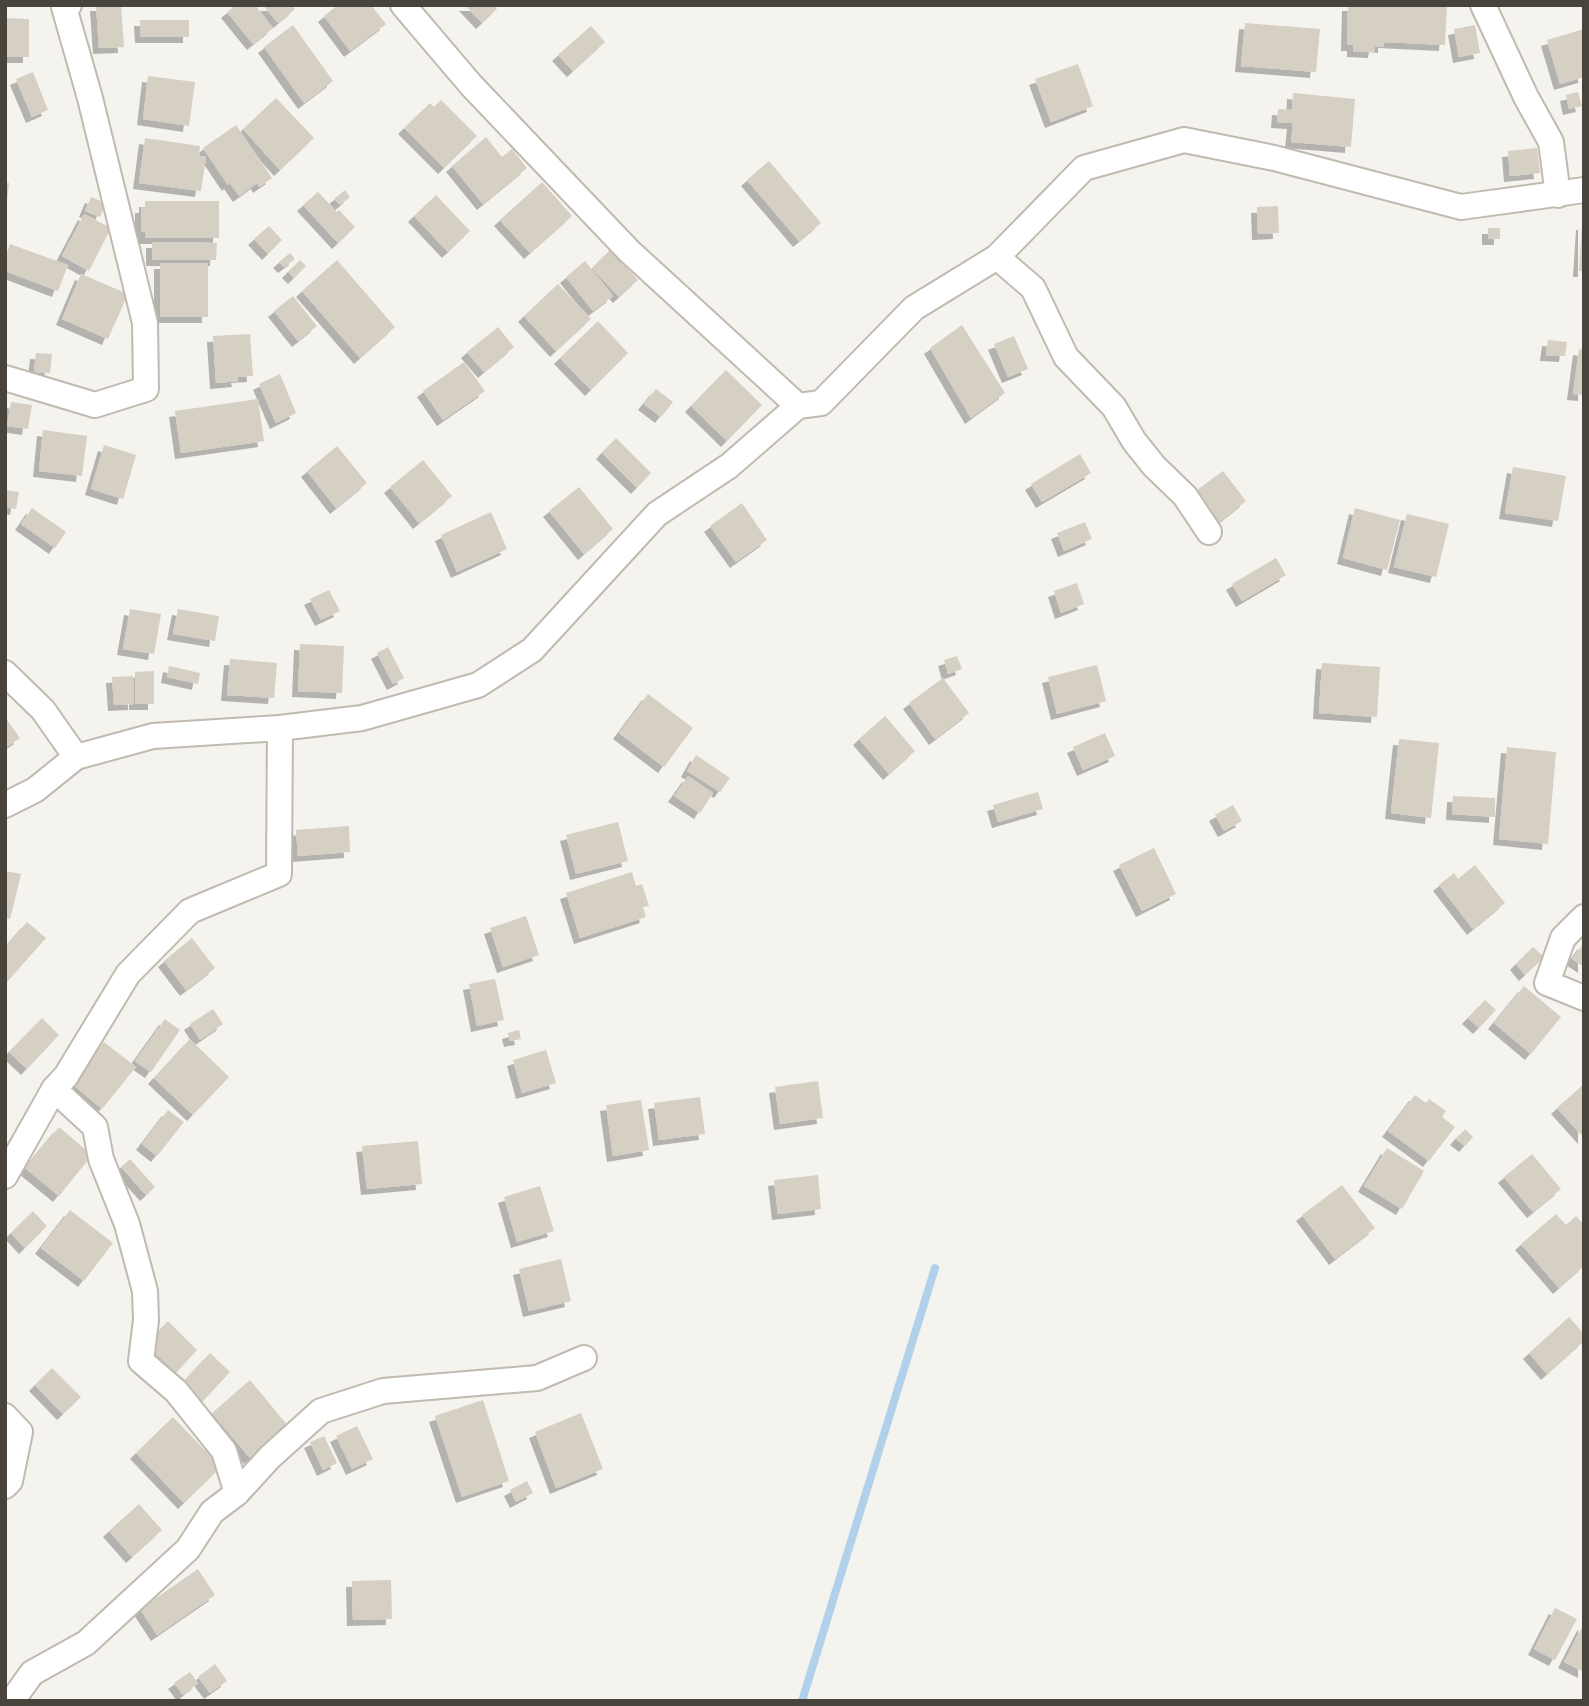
<svg xmlns="http://www.w3.org/2000/svg" width="1589" height="1706" viewBox="0 0 1589 1706" font-family="'Alegreya Sans',sans-serif">
<style>
.lines{fill:none;stroke-linecap:round;stroke-linejoin:round}
.stream{stroke:#b1d1ea;stroke-width:8}
.building{fill:#d5cfc4;filter:url(#shadow)}
.street-casing{stroke:#c0bab0;stroke-width:28}
.street{stroke:#fff;stroke-width:24}
</style>
<defs>
<filter id="shadow"><feDropShadow dx="-6" dy="6" stdDeviation="0" flood-color="#0004"/></filter>
</defs>
<rect width="100%" height="100%" fill="#f5f3ed"/>
<g class="lines">
<path class="stream" d="M802,1701l133,-433"/>
</g>
<g class="building">
<path d="M96,5h25l3,42 -25,1z"/>
<path d="M236,5h19l18,23 -20,16 -26,-32z"/>
<path d="M263,5h29l3,4 -17,14z"/>
<path d="M338,5h33l15,19 -36,27 -26,-35z"/>
<path d="M465,5h28l4,4 -15,14z"/>
<path d="M1348,5h99l-2,40 -61,-3v5l-9,-1 -1,6 -21,-1v-6h-6z"/>
<path d="M5,18l24,1v38h-24z"/>
<path d="M140,20h49v17h-48z"/>
<path d="M1245,23l75,6 -4,43 -75,-6z"/>
<path d="M293,25l40,56 -29,22 -40,-56z"/>
<path d="M1475,25l5,28 -21,4 -5,-28z"/>
<path d="M591,26l14,16 -32,29 -15,-16z"/>
<path d="M1584,29v48l-24,7 -13,-44z"/>
<path d="M1078,64l15,42 -42,16 -16,-43z"/>
<path d="M33,72l15,38 -16,7 -16,-38z"/>
<path d="M148,76l47,6 -6,44 -46,-7z"/>
<path d="M1578,92l4,14 -13,3 -3,-14z"/>
<path d="M1293,93l62,6 -4,48 -60,-5 2,-19 -16,-1 1,-13 14,1z"/>
<path d="M276,98l38,40 -34,32 -37,-41z"/>
<path d="M441,100l36,36 -33,32 -40,-40 26,-25 4,4z"/>
<path d="M236,125l36,53 -13,9 -2,-4 -18,13 -9,-13 -2,2 -25,-37z"/>
<path d="M486,137l16,20 10,-8 15,19 -44,36 -31,-38z"/>
<path d="M145,138l55,8 -1,10 7,1 -5,34 -62,-8z"/>
<path d="M1537,148l3,25 -30,3 -2,-25z"/>
<path d="M769,161l52,62 -22,18 -52,-61z"/>
<path d="M542,182l30,34 -42,37 -30,-33z"/>
<path d="M5,183h4l-2,19h-2z"/>
<path d="M345,190l5,7 -10,8 -6,-6z"/>
<path d="M318,192l19,20 2,-2 16,17 -17,16 -35,-38z"/>
<path d="M436,195l34,36 -22,21 -34,-36z"/>
<path d="M91,197l15,6 -6,14 -15,-6z"/>
<path d="M145,201h74v37h-74v-6h-4v-25h4z"/>
<path d="M1278,206l1,27 -21,1 -1,-27z"/>
<path d="M84,214l27,14 -22,43 -27,-15z"/>
<path d="M1582,224h2v47h-5z"/>
<path d="M269,226l13,14 -14,14 -14,-15z"/>
<rect x="1488" y="228" width="12" height="11"/>
<path d="M152,242l65,1 -1,17h-64z"/>
<path d="M10,244l58,21 -10,26 -53,-20v-13z"/>
<path d="M610,250l28,30 -19,17 -27,-29z"/>
<path d="M290,253l5,6 -11,8 -5,-5z"/>
<path d="M300,260l6,6 -12,12 -6,-6z"/>
<path d="M337,260l58,67 -35,31 -58,-67z"/>
<path d="M585,261l28,35 -20,15 -27,-34z"/>
<rect x="160" y="263" width="48" height="54"/>
<path d="M81,274l47,20 -20,45 -46,-20z"/>
<path d="M558,284l33,35 -35,32 -32,-35z"/>
<path d="M293,296l24,30 -19,15 -24,-30z"/>
<path d="M598,321l30,32 -37,37 -31,-32z"/>
<path d="M962,325l43,68 -34,25 -41,-70z"/>
<path d="M498,327l16,20 -30,25 -17,-20z"/>
<path d="M250,334l3,42 -16,1 1,4 -22,2 -3,-47z"/>
<path d="M1014,336l14,33 -20,8 -14,-33z"/>
<path d="M1548,340l19,2 -2,14 -19,-1z"/>
<path d="M1579,349l5,1v45l-11,-1z"/>
<path d="M36,353l16,1 -2,19 -16,-1z"/>
<path d="M464,362l21,29 -42,29 -20,-29z"/>
<path d="M726,370l36,35 -35,36 -36,-35z"/>
<path d="M280,374l16,39 -20,10 -17,-39z"/>
<path d="M656,389l17,13 -12,15 -17,-13z"/>
<path d="M258,399l6,42 -83,12 -6,-42z"/>
<path d="M11,402l21,3 -4,24 -21,-3z"/>
<path d="M43,430l44,6 -5,40 -43,-5z"/>
<path d="M616,438l35,35 -14,15 -35,-35z"/>
<path d="M104,445l32,10 -13,44 -32,-10z"/>
<path d="M337,446l30,37 -31,25 -29,-37z"/>
<path d="M1080,454l11,19 -49,29 -11,-18z"/>
<path d="M423,460l29,36 -33,27 -29,-36z"/>
<path d="M1513,467l53,9 -8,45 -53,-8z"/>
<path d="M1223,471l23,30 -29,23 -24,-31z"/>
<path d="M579,487l34,42 -29,25 -35,-43z"/>
<path d="M5,490l14,2 -3,17 -11,-2z"/>
<path d="M742,503l25,37 -31,22 -26,-36z"/>
<path d="M32,508l34,24 -11,16 -34,-24z"/>
<path d="M1355,508l45,12 -13,50 -44,-12z"/>
<path d="M491,512l16,37 -50,23 -16,-37z"/>
<path d="M1407,514l42,10 -13,53 -42,-10z"/>
<path d="M1085,522l7,17 -28,12 -7,-18z"/>
<path d="M1276,558l10,17 -44,26 -10,-17z"/>
<path d="M1077,583l7,21 -23,9 -7,-22z"/>
<path d="M329,590l11,21 -19,9 -11,-21z"/>
<path d="M130,609l31,5 -7,40 -31,-5z"/>
<path d="M178,609l41,7 -4,25 -42,-7z"/>
<path d="M300,644l44,2 -2,47 -44,-2z"/>
<path d="M388,647l16,31 -11,6 -16,-31z"/>
<path d="M957,656l5,13 -14,5 -4,-14z"/>
<path d="M230,659l47,4 -3,35 -47,-3z"/>
<path d="M1322,663l58,4 -3,50 -58,-4z"/>
<path d="M1097,665l9,36 -49,13 -9,-37z"/>
<path d="M169,666l31,7 -2,11 -31,-7z"/>
<path d="M154,671v33h-19v-32z"/>
<path d="M133,676l1,28 -20,1 -2,-28z"/>
<path d="M943,678l26,35 -34,26 -26,-36z"/>
<path d="M648,694l45,34 -29,39 -45,-34z"/>
<path d="M885,716l30,35 -26,23 -30,-35z"/>
<path d="M5,717l15,21 -15,10z"/>
<path d="M1105,733l10,23 -32,14 -10,-23z"/>
<path d="M1399,739l40,4 -8,75 -40,-5z"/>
<path d="M1507,747l49,5 -8,92 -49,-5z"/>
<path d="M696,755l34,23 -10,14 -33,-21z"/>
<path d="M688,776l25,17 -13,20 -26,-17z"/>
<path d="M1038,792l5,17 -45,13 -5,-17z"/>
<path d="M1453,796l42,2v19l-43,-3z"/>
<path d="M1233,805l9,16 -18,10 -9,-16z"/>
<path d="M618,822l10,39 -52,13 -10,-39z"/>
<path d="M349,826l1,26 -52,4 -2,-26z"/>
<path d="M1154,848l22,46 -34,17 -23,-46z"/>
<path d="M1475,865l30,38 -32,26 -34,-44 15,-12 4,6z"/>
<path d="M5,871l16,3 -11,45 -5,-1z"/>
<path d="M632,872l4,14 6,-2 7,22 -6,1 3,10 -66,21 -14,-45z"/>
<path d="M526,916l13,39 -36,12 -13,-39z"/>
<path d="M27,922l19,16 -39,44 -2,-2v-33z"/>
<path d="M192,938l23,30 -29,22 -22,-29z"/>
<path d="M1584,943v24l-12,-8z"/>
<path d="M1533,947l11,10 -19,18 -9,-11z"/>
<path d="M495,979l9,41 -27,6 -8,-42z"/>
<path d="M1524,986l37,31 -30,37 -37,-31z"/>
<path d="M1485,1000l11,10 -17,18 -11,-10z"/>
<path d="M213,1009l10,15 -23,16 -10,-16z"/>
<path d="M42,1018l17,17 -32,34 -18,-17z"/>
<path d="M165,1019l15,11 -29,42 -16,-11z"/>
<path d="M519,1030l2,9 -11,2 -2,-8z"/>
<path d="M190,1039l39,38 -36,38 -39,-37z"/>
<path d="M104,1042l32,25 -34,42 -31,-26z"/>
<path d="M546,1050l10,33 -34,10 -9,-33z"/>
<path d="M818,1081l5,37 -43,6 -5,-37z"/>
<path d="M1584,1084v54l-27,-30z"/>
<path d="M1415,1095l11,8 3,-4 17,12 -4,6 13,10 -26,34 -41,-30z"/>
<path d="M700,1097l5,37 -46,6 -5,-37z"/>
<path d="M641,1100l8,50 -36,6 -7,-51z"/>
<path d="M168,1110l16,12 -27,34 -15,-12z"/>
<path d="M59,1127l33,28 -33,41 -34,-28z"/>
<path d="M1465,1129l8,8 -8,9 -9,-7z"/>
<path d="M418,1141l4,43 -55,5 -5,-43z"/>
<path d="M1387,1148l37,23 -22,38 -38,-23z"/>
<path d="M1532,1154l29,35 -28,23 -29,-35z"/>
<path d="M130,1159l25,28 -9,8 -25,-28z"/>
<path d="M818,1175l3,34 -43,5 -4,-34z"/>
<path d="M1342,1185l33,43 -40,31 -33,-44z"/>
<path d="M540,1186l14,45 -37,11 -13,-45z"/>
<path d="M70,1210l43,33 -29,38 -43,-33z"/>
<path d="M33,1211l14,15 -22,22 -14,-15z"/>
<path d="M1556,1214l10,11 10,-9 8,9v41l-25,22 -38,-44z"/>
<path d="M561,1259l10,42 -42,10 -10,-42z"/>
<path d="M1569,1317l15,17v7l-37,33 -18,-21z"/>
<path d="M168,1321l29,29 -21,23 -30,-29z"/>
<path d="M210,1353l20,19 -27,29 -20,-19z"/>
<path d="M52,1368l29,29 -18,17 -28,-29z"/>
<path d="M250,1380l38,46 -38,32 -38,-45z"/>
<path d="M483,1400l26,81 -47,16 -27,-81z"/>
<path d="M581,1413l22,56 -47,19 -21,-56z"/>
<path d="M173,1417l48,50 -37,36 -48,-50z"/>
<path d="M357,1426l16,33 -21,10 -16,-33z"/>
<path d="M324,1436l13,27 -14,7 -13,-28z"/>
<path d="M527,1481l6,12 -17,9 -6,-12z"/>
<path d="M139,1504l23,26 -30,27 -23,-26z"/>
<path d="M198,1569l17,26 -58,40 -17,-26z"/>
<path d="M391,1580l1,39 -39,1 -1,-39z"/>
<path d="M1555,1608l22,11 -22,41 -21,-11z"/>
<path d="M1584,1623v49l-20,-10z"/>
<path d="M215,1664l12,17 -17,12 -12,-16z"/>
<path d="M190,1672l8,11 -15,12 -9,-12z"/>
</g>
<g class="lines">
<g class="street-casing">
<g id="street">
<path d="M403,5l68,80 158,166 169,155"/>
<path d="M1483,5l43,92 25,45 7,53"/>
<path d="M997,257l36,31 33,69 48,50 20,34 20,25 31,30 24,36"/>
<path d="M5,378l90,27 51,-16 -1,-66 -55,-225 -26,-91 5,-2"/>
<path d="M5,673l38,37 33,47"/>
<path d="M5,805l30,-15 41,-33 77,-21 127,-8 82,-10 116,-33 54,-35 125,-136 72,-48 69,-60 23,-3 93,-95 83,-51 87,-89 100,-28 90,18 187,49 123,-17"/>
<path d="M1584,917l-21,21 -16,45 37,15"/>
<path d="M54,1089l41,38 6,32 26,65 18,67 1,29 -5,41 35,30 48,60 13,42"/>
<path d="M5,1176l49,-87 12,-13 62,-102 62,-63 89,-37 1,-146"/>
<path d="M5,1416l15,16 -10,49 -5,5"/>
<path d="M12,1701l20,-28 54,-30 102,-94 24,-37 25,-19 33,-36 51,-46 62,-20 154,-13 47,-20"/>
</g>
</g>
<use href="#street" class="street"/>
</g>
<rect width="1589" height="1706" fill="none" stroke="#49443b" stroke-width="14"/>
</svg>
